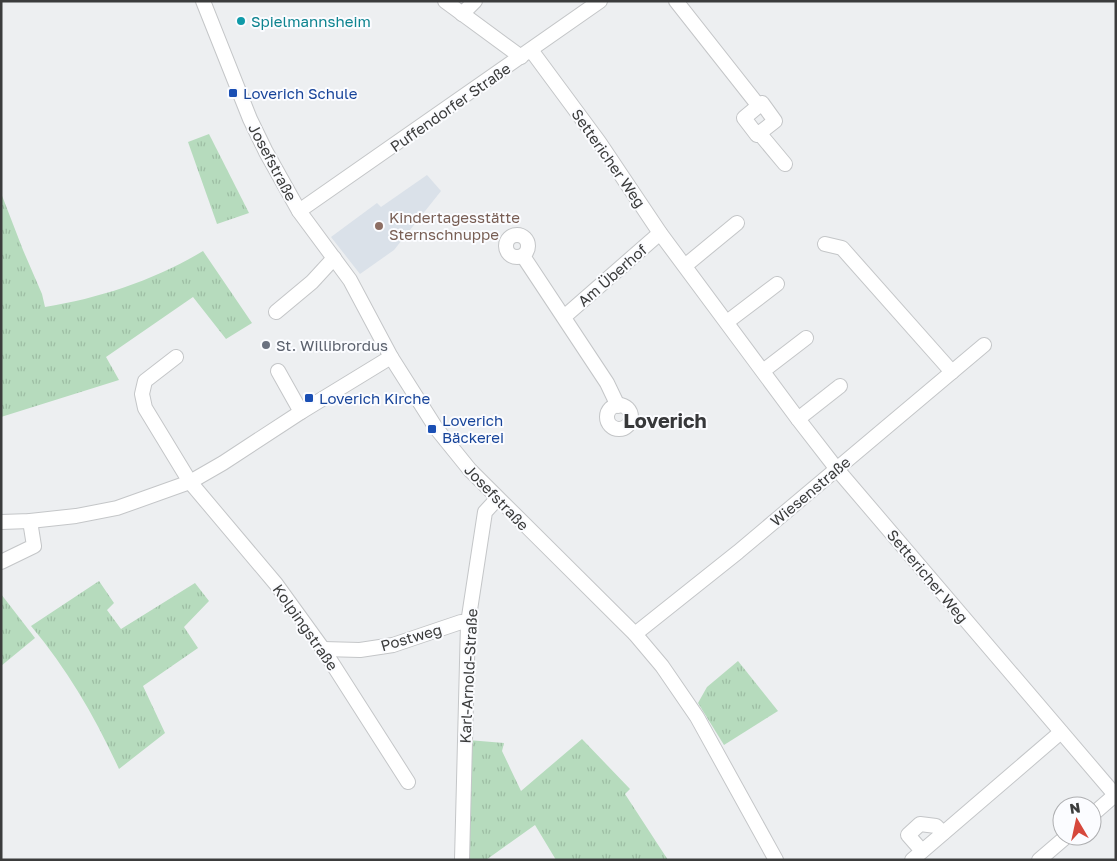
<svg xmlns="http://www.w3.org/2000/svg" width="1117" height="861" viewBox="0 0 1117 861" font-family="'Golos Text',sans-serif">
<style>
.built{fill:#dae1e9}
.grass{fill:url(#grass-tufts)}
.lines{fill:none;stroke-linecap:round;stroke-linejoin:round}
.minor-casing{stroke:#c4c6c8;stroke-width:16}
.minor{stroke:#fff;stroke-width:14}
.culture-dot{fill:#0f9aa8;stroke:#fbfcff;stroke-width:2}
.transit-dot{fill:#1a4fb4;stroke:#fbfcff;stroke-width:2}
.education-dot{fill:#8d6e63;stroke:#fbfcff;stroke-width:2}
.worship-dot{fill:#6b7280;stroke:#fbfcff;stroke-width:2}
.labels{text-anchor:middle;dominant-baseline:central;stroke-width:4;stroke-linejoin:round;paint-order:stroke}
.culture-label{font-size:15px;fill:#0d838f;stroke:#fbfcff;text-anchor:start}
.transit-label{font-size:15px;fill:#164399;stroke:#fbfcff;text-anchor:start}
.street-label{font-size:15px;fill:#3b3c3c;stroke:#fbfcff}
.education-label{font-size:15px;fill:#785e54;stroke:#fbfcff;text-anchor:start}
.worship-label{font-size:15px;fill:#5b616d;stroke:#fbfcff;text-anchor:start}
.district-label{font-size:20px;font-weight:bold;fill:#37383a;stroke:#fbfcff}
</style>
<defs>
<pattern id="grass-tufts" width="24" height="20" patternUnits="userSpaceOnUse" patternTransform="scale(1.25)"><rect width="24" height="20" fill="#b6dbbd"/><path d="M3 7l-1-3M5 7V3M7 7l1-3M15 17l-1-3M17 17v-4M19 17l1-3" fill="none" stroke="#9dbda3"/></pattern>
</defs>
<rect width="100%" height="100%" fill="#edeff1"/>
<path class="built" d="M427,175l14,16 -47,59 -34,24 -29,-37 46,-34 4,4z"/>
<g class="grass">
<path d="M209,134l40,79 -32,11 -29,-82z"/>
<path d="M1,193l22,57 19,44 3,13c55,-9 110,-27 158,-56l49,72 -26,16 -33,-42 -87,60 13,23 -118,37z"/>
<path d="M99,581l15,22 -7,7 14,19 74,-46 14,18 -25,26 14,21 -55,38 22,47 -46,36c-24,-52 -51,-99 -88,-143z"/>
<path d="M1,594l34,44 -34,28z"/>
<path d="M738,661l40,50 -54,34 -26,-42 9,-16z"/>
<path d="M582,739l48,50 -5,5 43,66h-112l-21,-35 -49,35h-22l4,-120 36,3 -2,8 19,40z"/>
</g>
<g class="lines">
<g class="minor-casing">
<g id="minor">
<path d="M203,1l47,118 16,33 33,59 51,69 41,77 45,71 34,42 165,164 27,32 35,51 79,143"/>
<path d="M445,1l76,56"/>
<path d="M676,1l82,104"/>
<path d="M462,14l13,-13"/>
<path d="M531,50l68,92 61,91 138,186 38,49 280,328"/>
<path d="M762,103l13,18 -18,14 -13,-17z"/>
<path d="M760,134l25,30"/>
<path d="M299,211l301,-210"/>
<circle cx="517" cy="246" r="11"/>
<path d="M825,244l17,4 110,124"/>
<path d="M523,256l84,127 11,23"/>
<path d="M686,265l51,-42"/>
<path d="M276,312l36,-30 22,-24"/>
<path d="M564,317l96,-84"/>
<path d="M727,322l50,-38"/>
<path d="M176,357l-31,24 -3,13 3,14 45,74 86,102 47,65 85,133"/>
<path d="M278,371l23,41"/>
<path d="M763,371l43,-33"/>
<circle cx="619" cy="417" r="12"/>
<path d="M798,419l42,-33"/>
<path d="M1,522l29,-1 46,-5 41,-8 73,-26 33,-19 78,-51 90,-55"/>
<path d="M1,562l33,-16 -4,-25"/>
<path d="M635,634l103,-82 246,-207"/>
<path d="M323,649l37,1 33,-5 68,-23 7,1"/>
<path d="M1092,815l23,-20"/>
<path d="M922,851l-14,-16 12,-11 16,2 7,7"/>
<path d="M462,860l6,-237 17,-111 12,-13"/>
<path d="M912,860l149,-128"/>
<path d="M1039,860l28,-24"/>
</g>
</g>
<use href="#minor" class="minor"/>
</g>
<circle class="culture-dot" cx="241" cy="21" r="5"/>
<g class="transit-dot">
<rect x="228" y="88" width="10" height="10" rx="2.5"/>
<rect x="304" y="393" width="10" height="10" rx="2.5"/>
<rect x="427" y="424" width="10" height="10" rx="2.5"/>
</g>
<circle class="education-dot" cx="379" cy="226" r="5"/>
<circle class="worship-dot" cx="266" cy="345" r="5"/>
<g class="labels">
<g class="culture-label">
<text x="251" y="21">Spielmannsheim</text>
</g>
<g class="transit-label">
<text x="243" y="93">Loverich Schule</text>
<text x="319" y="398">Loverich Kirche</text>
<text x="442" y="420">Loverich<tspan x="442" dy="17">Bäckerei</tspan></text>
</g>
<g class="street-label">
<text transform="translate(450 107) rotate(-35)">Puffendorfer Straße</text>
<text transform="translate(609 158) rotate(55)">Settericher Weg</text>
<text transform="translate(273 162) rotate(62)">Josefstraße</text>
<text transform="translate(612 275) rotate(-41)">Am Überhof</text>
<text transform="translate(810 491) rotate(-40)">Wiesenstraße</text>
<text transform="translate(497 497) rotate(46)">Josefstraße</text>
<text transform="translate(928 576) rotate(50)">Settericher Weg</text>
<text transform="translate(306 627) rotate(55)">Kolpingstraße</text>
<text transform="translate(411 637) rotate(-16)">Postweg</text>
<text transform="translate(468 676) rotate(-87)">Karl-Arnold-Straße</text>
</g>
<g class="education-label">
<text x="389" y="217">Kindertagesstätte<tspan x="389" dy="17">Sternschnuppe</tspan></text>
</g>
<g class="worship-label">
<text x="276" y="345">St. Willibrordus</text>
</g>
<g class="district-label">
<text x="665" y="420">Loverich</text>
</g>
</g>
<rect width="1117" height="861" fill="none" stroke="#3b3c3c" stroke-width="5"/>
<g transform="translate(1077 821) rotate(351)"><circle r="24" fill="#fbfcff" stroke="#aeafb1"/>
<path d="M0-4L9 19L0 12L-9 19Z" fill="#d6483c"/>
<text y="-8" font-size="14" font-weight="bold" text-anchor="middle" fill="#3b3c3c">N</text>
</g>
</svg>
